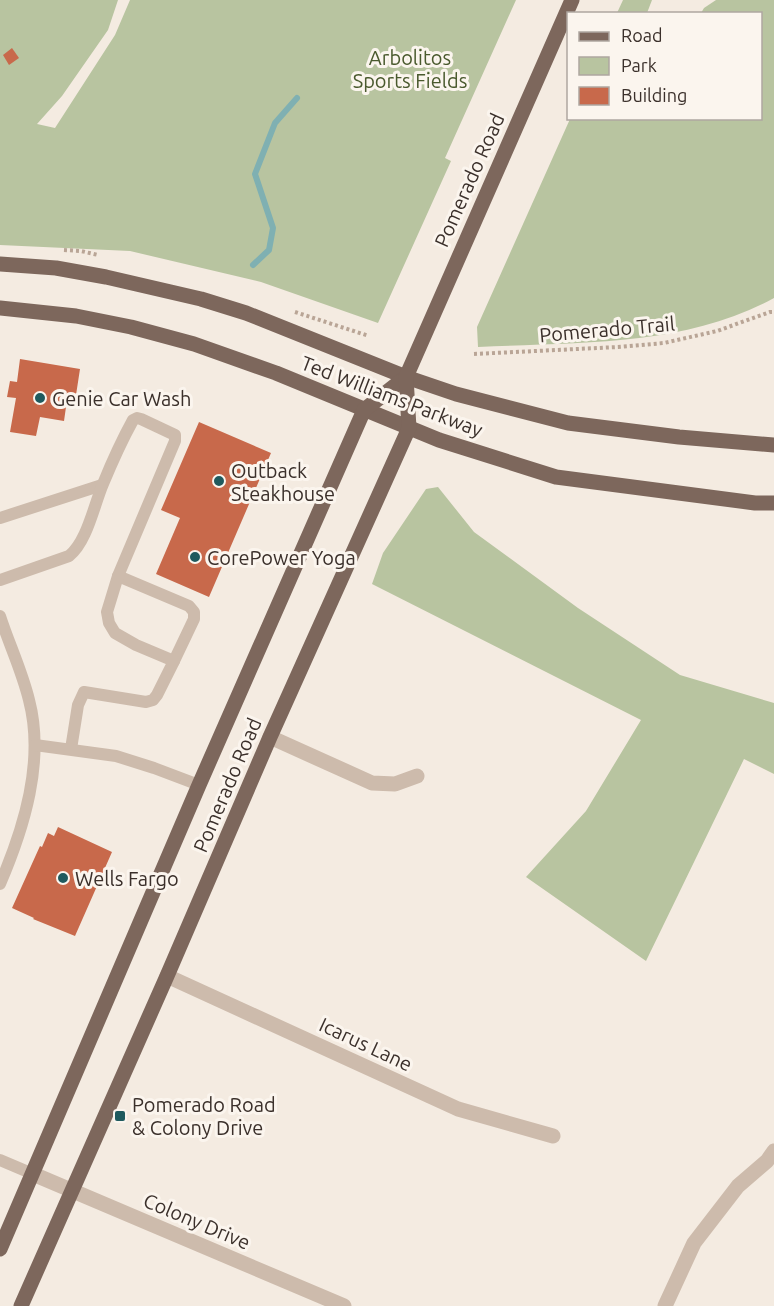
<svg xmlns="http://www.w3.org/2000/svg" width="774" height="1306" viewBox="0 0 774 1306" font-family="Ubuntu,sans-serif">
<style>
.green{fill:#b8c4a0}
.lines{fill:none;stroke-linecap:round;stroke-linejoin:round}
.stream{stroke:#7fb0b2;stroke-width:6}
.building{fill:#c8694b}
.path{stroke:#b9a596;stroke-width:4;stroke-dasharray:3 3;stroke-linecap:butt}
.service{stroke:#cdbbac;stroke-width:12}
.minor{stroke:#cdbbac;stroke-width:15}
.primary{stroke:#7d675c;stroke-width:15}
.poi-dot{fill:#1f5a5e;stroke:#fbf5ee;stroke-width:2}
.labels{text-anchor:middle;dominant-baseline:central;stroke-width:6;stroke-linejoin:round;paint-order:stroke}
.park-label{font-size:20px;fill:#4a5a2e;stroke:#fbf5ee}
.street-label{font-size:20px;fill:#3b302b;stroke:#fbf5ee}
.poi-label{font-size:20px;fill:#3b302b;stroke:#fbf5ee;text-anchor:start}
</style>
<rect width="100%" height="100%" fill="#f4ebe1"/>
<g class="green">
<path d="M0,0h118l-10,30 -46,66 -25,28 18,4 60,-93 15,-35h386l-71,158 6,3 -73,162 -117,-41 -131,-31 -130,-6z"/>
<path d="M623,0h29l-5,13h-30z"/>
<path d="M716,0h58v298c-89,49 -197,44 -296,49l-1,-20 93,-208 190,-1v-104l-59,-1 3,-5z"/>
<path d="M438,487l36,45 104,76 102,67 94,28v71l-30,-15 -98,202 -120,-84 60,-66 55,-91 -269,-136 11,-31 43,-64z"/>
</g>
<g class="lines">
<path class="stream" d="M253,265l16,-15 4,-22 -18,-54 20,-51 22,-25"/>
</g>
<g class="building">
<path d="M12,48l7,10 -10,7 -6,-10z"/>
<path d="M20,359l60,10 -4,26 -8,-2 -4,28 -24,-4 -4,19 -26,-4 6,-34 -9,-1 3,-16 7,1z"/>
<path d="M199,422l72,31 -62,144 -53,-23 24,-56 -19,-8z"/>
<path d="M58,827l54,25 -37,84 -42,-17 1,-1 -22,-10 28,-62 2,1 6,-14 6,3z"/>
</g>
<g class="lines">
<g class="path">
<path d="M64,250l17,1 17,4"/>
<path d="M295,312l74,24"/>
<path d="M474,354l144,-7 46,-4 53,-12 53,-19h4"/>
</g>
<g class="service">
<path d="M0,518l102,-33"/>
<path d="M118,576l71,30 5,6v7l-20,42"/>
<path d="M0,580l69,-24c18,-14 25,-51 34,-72 9,-22 19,-44 30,-64l4,-2 4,1 34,16v6l-57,135 -11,36 2,11 6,10 21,12 38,16 -17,34 -4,5 -7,2 -62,-10 -6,13 -7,44"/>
<path d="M0,616c9,28 22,55 29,84 16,61 -5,128 -29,184"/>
<path d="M35,745l81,11 38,12 45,17"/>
<path d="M0,1160l33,14"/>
</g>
<g class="minor">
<path d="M270,737l102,46 23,1 22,-8"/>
<path d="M167,976l291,133 95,27"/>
<path d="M33,1174l311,132"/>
<path d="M665,1306l29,-63 44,-57 29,-25 7,-10"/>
</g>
<g class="primary">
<path d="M0,264l56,4 50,9 95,22 45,14 160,64 50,17 112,29 111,14 95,8"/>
<path d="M0,308l76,8 55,11 63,17 82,29 163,67 117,37 199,26h19"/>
<path d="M0,1249l199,-464 165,-375 42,-33"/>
<path d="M21,1306l146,-330 103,-239 139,-309 -3,-51 166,-377"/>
</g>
</g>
<g class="poi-dot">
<circle cx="40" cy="398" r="6"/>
<circle cx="219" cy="481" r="6"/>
<circle cx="195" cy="557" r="6"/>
<circle cx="63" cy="878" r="6"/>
<rect x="114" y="1110" width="12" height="12" rx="3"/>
</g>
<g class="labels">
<g class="park-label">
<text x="410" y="57">Arbolitos<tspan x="410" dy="23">Sports Fields</tspan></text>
</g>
<g class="street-label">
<text transform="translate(469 180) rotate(-66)">Pomerado Road</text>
<text transform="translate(607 329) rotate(-5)">Pomerado Trail</text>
<text transform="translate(392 396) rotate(21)">Ted Williams Parkway</text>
<text transform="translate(227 785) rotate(-67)">Pomerado Road</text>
<text transform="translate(366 1044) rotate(25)">Icarus Lane</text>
<text transform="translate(197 1221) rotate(23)">Colony Drive</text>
</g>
<g class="poi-label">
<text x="52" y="398">Genie Car Wash</text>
<text x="231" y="470">Outback<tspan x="231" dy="23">Steakhouse</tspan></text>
<text x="207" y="557">CorePower Yoga</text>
<text x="75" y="878">Wells Fargo</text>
<text x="132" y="1104">Pomerado Road<tspan x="132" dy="23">&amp; Colony Drive</tspan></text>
</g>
</g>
<rect x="567" y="12" width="195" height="108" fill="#fbf5ee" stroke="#aea6a0" stroke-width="1.5"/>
<rect x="579" y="32" width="30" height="9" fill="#7d675c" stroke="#aea6a0" stroke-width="1.5"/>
<text x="621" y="42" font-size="18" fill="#3b302b">Road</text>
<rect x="579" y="57" width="30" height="18" fill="#b8c4a0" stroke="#aea6a0" stroke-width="1.5"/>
<text x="621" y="72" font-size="18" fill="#3b302b">Park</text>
<rect x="579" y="87" width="30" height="18" fill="#c8694b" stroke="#aea6a0" stroke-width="1.5"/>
<text x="621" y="102" font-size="18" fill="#3b302b">Building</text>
</svg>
